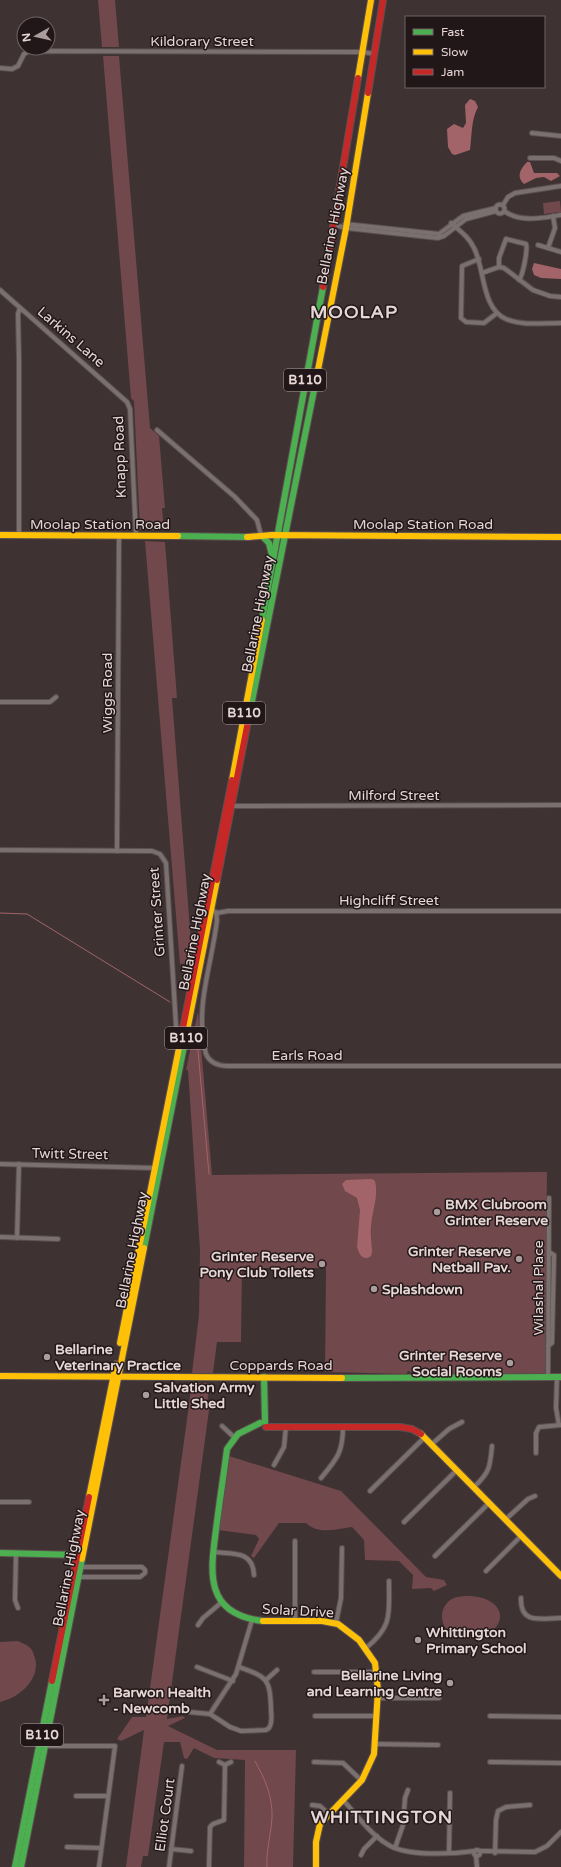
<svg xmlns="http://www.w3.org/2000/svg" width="561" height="1867" viewBox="0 0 561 1867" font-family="'Varela Round',sans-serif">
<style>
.green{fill:#71484b}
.water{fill:#a26469}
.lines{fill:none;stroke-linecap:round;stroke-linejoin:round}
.stream{stroke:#a26469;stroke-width:1}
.street-casing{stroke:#5b4f4f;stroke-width:6}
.fast-casing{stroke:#5b4f4f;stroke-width:8}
.slow-casing{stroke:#5b4f4f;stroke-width:8}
.jam-casing{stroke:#5b4f4f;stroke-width:8}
.street{stroke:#7a7070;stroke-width:4}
.fast{stroke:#4caf50;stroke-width:6}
.slow{stroke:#ffc107;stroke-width:6}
.jam{stroke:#c62828;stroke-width:6}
.poi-dot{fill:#ab9d9d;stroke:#221718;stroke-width:1.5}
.labels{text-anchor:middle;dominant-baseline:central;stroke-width:3;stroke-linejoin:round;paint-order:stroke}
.shield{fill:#221718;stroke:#ab9d9d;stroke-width:1}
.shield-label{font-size:13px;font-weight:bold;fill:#e6d6d6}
.street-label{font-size:14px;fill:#e6d6d6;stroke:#221718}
.poi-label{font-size:14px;font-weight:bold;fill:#e6d6d6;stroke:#221718;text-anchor:start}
.district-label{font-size:18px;font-weight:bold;letter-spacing:1px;fill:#e6d6d6;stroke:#221718}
</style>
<rect width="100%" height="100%" fill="#3e3232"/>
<g class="green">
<path d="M98,0h17l4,47h-17z"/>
<path d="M103,56h16l31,372 9,8 6,72h-3l2,22h-24l-6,-129 -3,-3z"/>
<path d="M560,201l1,11 -17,2 -1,-11z"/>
<path d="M145,541l20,1 12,156h-5l20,257 -1,8 -11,1z"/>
<path d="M198,1011l14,164 335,-3 -2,202h-128l-9,-3 -2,3 -81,-2 1,-104h-84l-1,74h-24l-4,31h-21l7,-58 1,-65 -12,-180h-2z"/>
<path d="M192,1383h18l-3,20h3l-43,316 16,-3 2,2 -17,8 49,24h79l-3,117h-49l1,-107 -31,-2 -20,-10 -7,11 -3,-1 -4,-16h-16l-16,114h-5l-2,11h-15l18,-137 -23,11 -4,-2 15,-22h14z"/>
<path d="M229,1456l112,35 85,86 18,3 3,5 -13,6 -3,-3 -19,1 1,-14 -14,-14 -34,-1 -1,-20 -12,-13c-15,2 -34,8 -46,-4h-27l-25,35 -3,-2 8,-17 -3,-4 -38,-5z"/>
<path d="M471,1596c47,4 33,49 -13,41 -18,-4 -22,-29 -6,-38 5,-3 13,-3 19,-3z"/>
<path d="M18,1641c3,2 8,3 11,6 4,3 4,6 6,11 6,21 -16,40 -35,44v-60z"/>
</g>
<g class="water">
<path d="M470,99l5,2 3,6c-7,13 -6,28 -8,43l-15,5 -3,-1 -4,-7 -1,-18 7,-5 9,4 3,-5 -1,-18z"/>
<path d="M527,162h3l4,11h23l3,3 -9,5 -7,-4 -8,1 -12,6c-8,-7 -4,-15 3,-22z"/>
<path d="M534,263l27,6v10l-20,-1 -7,-3 -2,-6z"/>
<path d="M372,1179l3,2c4,15 -3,30 -4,45 -1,9 1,18 1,26l-1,4c-8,6 -12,-2 -14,-9l3,-37 -3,-12 -12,-7 -3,-7 4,-4z"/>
</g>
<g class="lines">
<g class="stream">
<path d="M0,913l27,1 143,88"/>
<path d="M196,1028l13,146"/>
<path d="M255,1761c10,18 18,36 17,57 -1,16 -6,32 -5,49"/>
</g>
<g class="street-casing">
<g id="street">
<path d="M0,68l12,1 6,-3 6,-12 5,-3 334,1 12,2"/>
<path d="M532,133l29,3"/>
<path d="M530,158h24l7,3"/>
<circle cx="500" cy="209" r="4.5"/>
<path d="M503,205l5,-8 7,-4 46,-7"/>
<path d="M504,211c17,12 38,7 57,4"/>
<path d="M553,216l2,12 -7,20 13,4"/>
<path d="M451,223c9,8 18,14 23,25 11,21 7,60 32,71 17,7 37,4 55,4"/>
<path d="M345,224l94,10 24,-18 33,-8"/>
<path d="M335,225l11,3 92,10 6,-2 22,-17 30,-8"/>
<path d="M538,245l10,3"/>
<path d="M479,259l-17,7 -1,52 5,4 18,1 13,-10"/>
<path d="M499,267v-9l7,-19 20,5c2,5 -3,31 -7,36"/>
<path d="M482,273l17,-6 5,1 29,22 17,6 11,1"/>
<path d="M0,290l127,112 3,7 6,127"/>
<path d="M157,430l78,67 22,23 4,15"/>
<path d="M19,535v-175l-1,-46 2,-6"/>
<path d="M0,702h50l6,-5"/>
<path d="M231,806l330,-1"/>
<path d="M0,850l152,1 8,3 6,9 11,179"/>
<path d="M117,851l2,-315"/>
<path d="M211,910l5,2 1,8c-5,45 -23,87 -11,134 4,9 12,12 22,12h333"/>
<path d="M217,913l11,-2h333"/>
<path d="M0,1164l155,4"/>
<path d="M0,1237l58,2"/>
<path d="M17,1238l2,-74"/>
<path d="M548,1346l4,-3 2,-88 -5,-3"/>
<path d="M548,1377l1,-179"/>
<path d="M557,1377l-1,31 3,17"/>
<path d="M222,1426l12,11"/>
<path d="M432,1444l17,-15 13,-7"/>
<path d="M536,1453v-20l3,-6 22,-2"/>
<path d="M274,1465l10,-18 2,-21"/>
<path d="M321,1478c16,-19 22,-26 22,-51"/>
<path d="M474,1487c16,-15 16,-20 18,-41"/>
<path d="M370,1491l55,-54"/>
<path d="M0,1502h29"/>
<path d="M506,1519l22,-20 7,-3"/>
<path d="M404,1522l53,-52"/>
<path d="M295,1541v80"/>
<path d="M213,1552c19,2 40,-2 41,23"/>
<path d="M16,1554l-1,46 3,8"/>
<path d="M435,1556l54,-53"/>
<path d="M486,1571l36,-36"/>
<path d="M79,1577h61l5,-4v-3l-3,-3h-61"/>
<path d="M521,1598c-1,27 20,20 40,20"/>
<path d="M336,1623l5,-25 1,-50"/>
<path d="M198,1625l5,-7 19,-16"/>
<path d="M366,1648c27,-22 23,-34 23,-67"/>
<path d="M197,1667l36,14"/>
<path d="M314,1672h62"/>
<path d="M266,1680l11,-10"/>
<path d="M377,1698h62"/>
<path d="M189,1712l21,2 20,13 11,4 25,-1 3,-2c4,-6 2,-13 2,-19 -1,-31 -4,-32 -32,-42"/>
<path d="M210,1714l26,-40 16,-54"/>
<path d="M315,1716h61"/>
<path d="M490,1716l71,1"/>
<path d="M376,1744l62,1"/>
<path d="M45,1746h70l-16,121"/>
<path d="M219,1762l6,3 6,-3"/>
<path d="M314,1762l29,1 19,18"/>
<path d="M490,1762l71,1"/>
<path d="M76,1796h32"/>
<path d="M343,1800c14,15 27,34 44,44 19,13 65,10 88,7"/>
<path d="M312,1805l8,1 9,8"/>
<path d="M67,1847l34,1"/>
<path d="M395,1848l8,-23 2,-27 3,-8"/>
<path d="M171,1849l20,2"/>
<circle cx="477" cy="1853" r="3"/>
<path d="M480,1851l55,1 12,-6 14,-14"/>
<path d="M449,1853l1,-60"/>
<path d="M495,1853l1,-33 2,-9 8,-4 24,-2"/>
<path d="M361,1855l3,-6 13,-13"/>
<path d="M476,1856l1,11"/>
<path d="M169,1867l13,-101"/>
<path d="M209,1867l1,-40 3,-3 11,-4 1,-55"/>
</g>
</g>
<g class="fast-casing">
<g id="fast">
<path d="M178,536l72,1"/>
<path d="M264,538l5,5 3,12"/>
<path d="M262,620l61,-333"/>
<path d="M249,716l67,-336"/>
<path d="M144,1248l43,-217"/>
<path d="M264,1377l1,45"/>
<path d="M342,1378l219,-1"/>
<path d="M260,1423l-22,11 -11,15c-3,24 -7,49 -10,73 -6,46 -16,92 46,99"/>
<path d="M0,1553l80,2"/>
<path d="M15,1867l37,-186"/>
<path d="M21,1867l61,-308"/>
</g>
</g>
<g class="slow-casing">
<g id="slow">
<path d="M358,78l13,-78"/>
<path d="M316,380l30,-152 22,-135"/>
<path d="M0,535l178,1"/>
<path d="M247,537l25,-2 289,2"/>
<path d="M232,780l30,-160"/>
<path d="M187,1031l30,-151"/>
<path d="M120,1343l62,-310"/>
<path d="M0,1376l342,2"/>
<path d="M421,1434l140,142"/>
<path d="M89,1497l27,-133"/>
<path d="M82,1559l62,-311"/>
<path d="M263,1621h59l16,3 21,16 16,23 3,27 -4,64 -12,26 -42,44 -4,18v25"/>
</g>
</g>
<g class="jam-casing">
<g id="jam">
<path d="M368,93l15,-93"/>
<path d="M323,287l35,-209"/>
<path d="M217,880l32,-164"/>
<path d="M182,1033l50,-253"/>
<path d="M266,1427h134l12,2 9,5"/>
<path d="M52,1681l37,-184"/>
</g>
</g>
<use href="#street" class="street"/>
<use href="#fast" class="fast"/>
<use href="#slow" class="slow"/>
<use href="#jam" class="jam"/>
</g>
<g class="poi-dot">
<circle cx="437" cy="1212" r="4"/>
<circle cx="519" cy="1259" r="4"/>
<circle cx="322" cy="1264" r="4"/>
<circle cx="374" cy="1289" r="4"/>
<circle cx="47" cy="1357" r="4"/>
<circle cx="510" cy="1363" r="4"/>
<circle cx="146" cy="1395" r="4"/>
<circle cx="418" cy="1640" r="4"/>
<circle cx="450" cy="1683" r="4"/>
<path d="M102 1694h4v4h4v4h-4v4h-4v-4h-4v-4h4z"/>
</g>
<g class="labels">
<g class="shield">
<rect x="284" y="369" width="42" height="22" rx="3"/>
<rect x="223" y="702" width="42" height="22" rx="3"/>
<rect x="165" y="1027" width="42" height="22" rx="3"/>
<rect x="21" y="1724" width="42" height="22" rx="3"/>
</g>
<g class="shield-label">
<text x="305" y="380">B110</text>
<text x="244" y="713">B110</text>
<text x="186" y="1038">B110</text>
<text x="42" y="1735">B110</text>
</g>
<g class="street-label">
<text x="202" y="41">Kildorary Street</text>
<text transform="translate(333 226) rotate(-79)">Bellarine Highway</text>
<text transform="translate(71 337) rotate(41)">Larkins Lane</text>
<text transform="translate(120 457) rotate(-92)">Knapp Road</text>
<text x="100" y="524">Moolap Station Road</text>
<text x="423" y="524">Moolap Station Road</text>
<text transform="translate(258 614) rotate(-79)">Bellarine Highway</text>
<text transform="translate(107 693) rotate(-90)">Wiggs Road</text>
<text x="394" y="795">Milford Street</text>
<text x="389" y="900">Highcliff Street</text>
<text transform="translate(157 912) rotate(-94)">Grinter Street</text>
<text transform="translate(195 932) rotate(-79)">Bellarine Highway</text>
<text x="307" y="1055">Earls Road</text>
<text transform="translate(70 1154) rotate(1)">Twitt Street</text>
<text transform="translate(132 1250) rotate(-79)">Bellarine Highway</text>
<text transform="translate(538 1288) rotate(-90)">Wilashal Place</text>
<text x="281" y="1365">Coppards Road</text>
<text transform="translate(69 1568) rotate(-79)">Bellarine Highway</text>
<text transform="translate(298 1611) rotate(3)">Solar Drive</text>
<text transform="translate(165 1815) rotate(-82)">Elliot Court</text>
</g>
<g class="poi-label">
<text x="445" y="1204">BMX Clubroom<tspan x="445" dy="16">Grinter Reserve</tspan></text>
<text x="511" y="1251" text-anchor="end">Grinter Reserve<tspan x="511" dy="16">Netball Pav.</tspan></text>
<text x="314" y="1256" text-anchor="end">Grinter Reserve<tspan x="314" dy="16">Pony Club Toilets</tspan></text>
<text x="382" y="1289">Splashdown</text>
<text x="55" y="1349">Bellarine<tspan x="55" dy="16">Veterinary Practice</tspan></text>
<text x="502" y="1355" text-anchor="end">Grinter Reserve<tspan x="502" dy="16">Social Rooms</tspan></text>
<text x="154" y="1387">Salvation Army<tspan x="154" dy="16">Little Shed</tspan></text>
<text x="426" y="1632">Whittington<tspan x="426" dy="16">Primary School</tspan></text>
<text x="442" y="1675" text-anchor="end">Bellarine Living<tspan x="442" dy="16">and Learning Centre</tspan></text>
<text x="113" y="1692">Barwon Health<tspan x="113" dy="16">- Newcomb</tspan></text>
</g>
<g class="district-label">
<text x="354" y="312">MOOLAP</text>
<text x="382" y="1817">WHITTINGTON</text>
</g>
</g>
<rect x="405" y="16" width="140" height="72" fill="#221718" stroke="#706364"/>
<rect x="413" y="29" width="20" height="6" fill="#4caf50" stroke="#706364"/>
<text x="441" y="36" font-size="12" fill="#e6d6d6">Fast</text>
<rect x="413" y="49" width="20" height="6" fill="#ffc107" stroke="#706364"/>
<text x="441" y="56" font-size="12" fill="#e6d6d6">Slow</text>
<rect x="413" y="69" width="20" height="6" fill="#c62828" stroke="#706364"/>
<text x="441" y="76" font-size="12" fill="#e6d6d6">Jam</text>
<g transform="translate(36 36) rotate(262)"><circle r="19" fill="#221718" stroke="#706364"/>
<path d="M0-3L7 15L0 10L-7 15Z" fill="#ab9d9d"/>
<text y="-6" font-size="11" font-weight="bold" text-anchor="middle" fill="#e6d6d6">N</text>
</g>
</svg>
